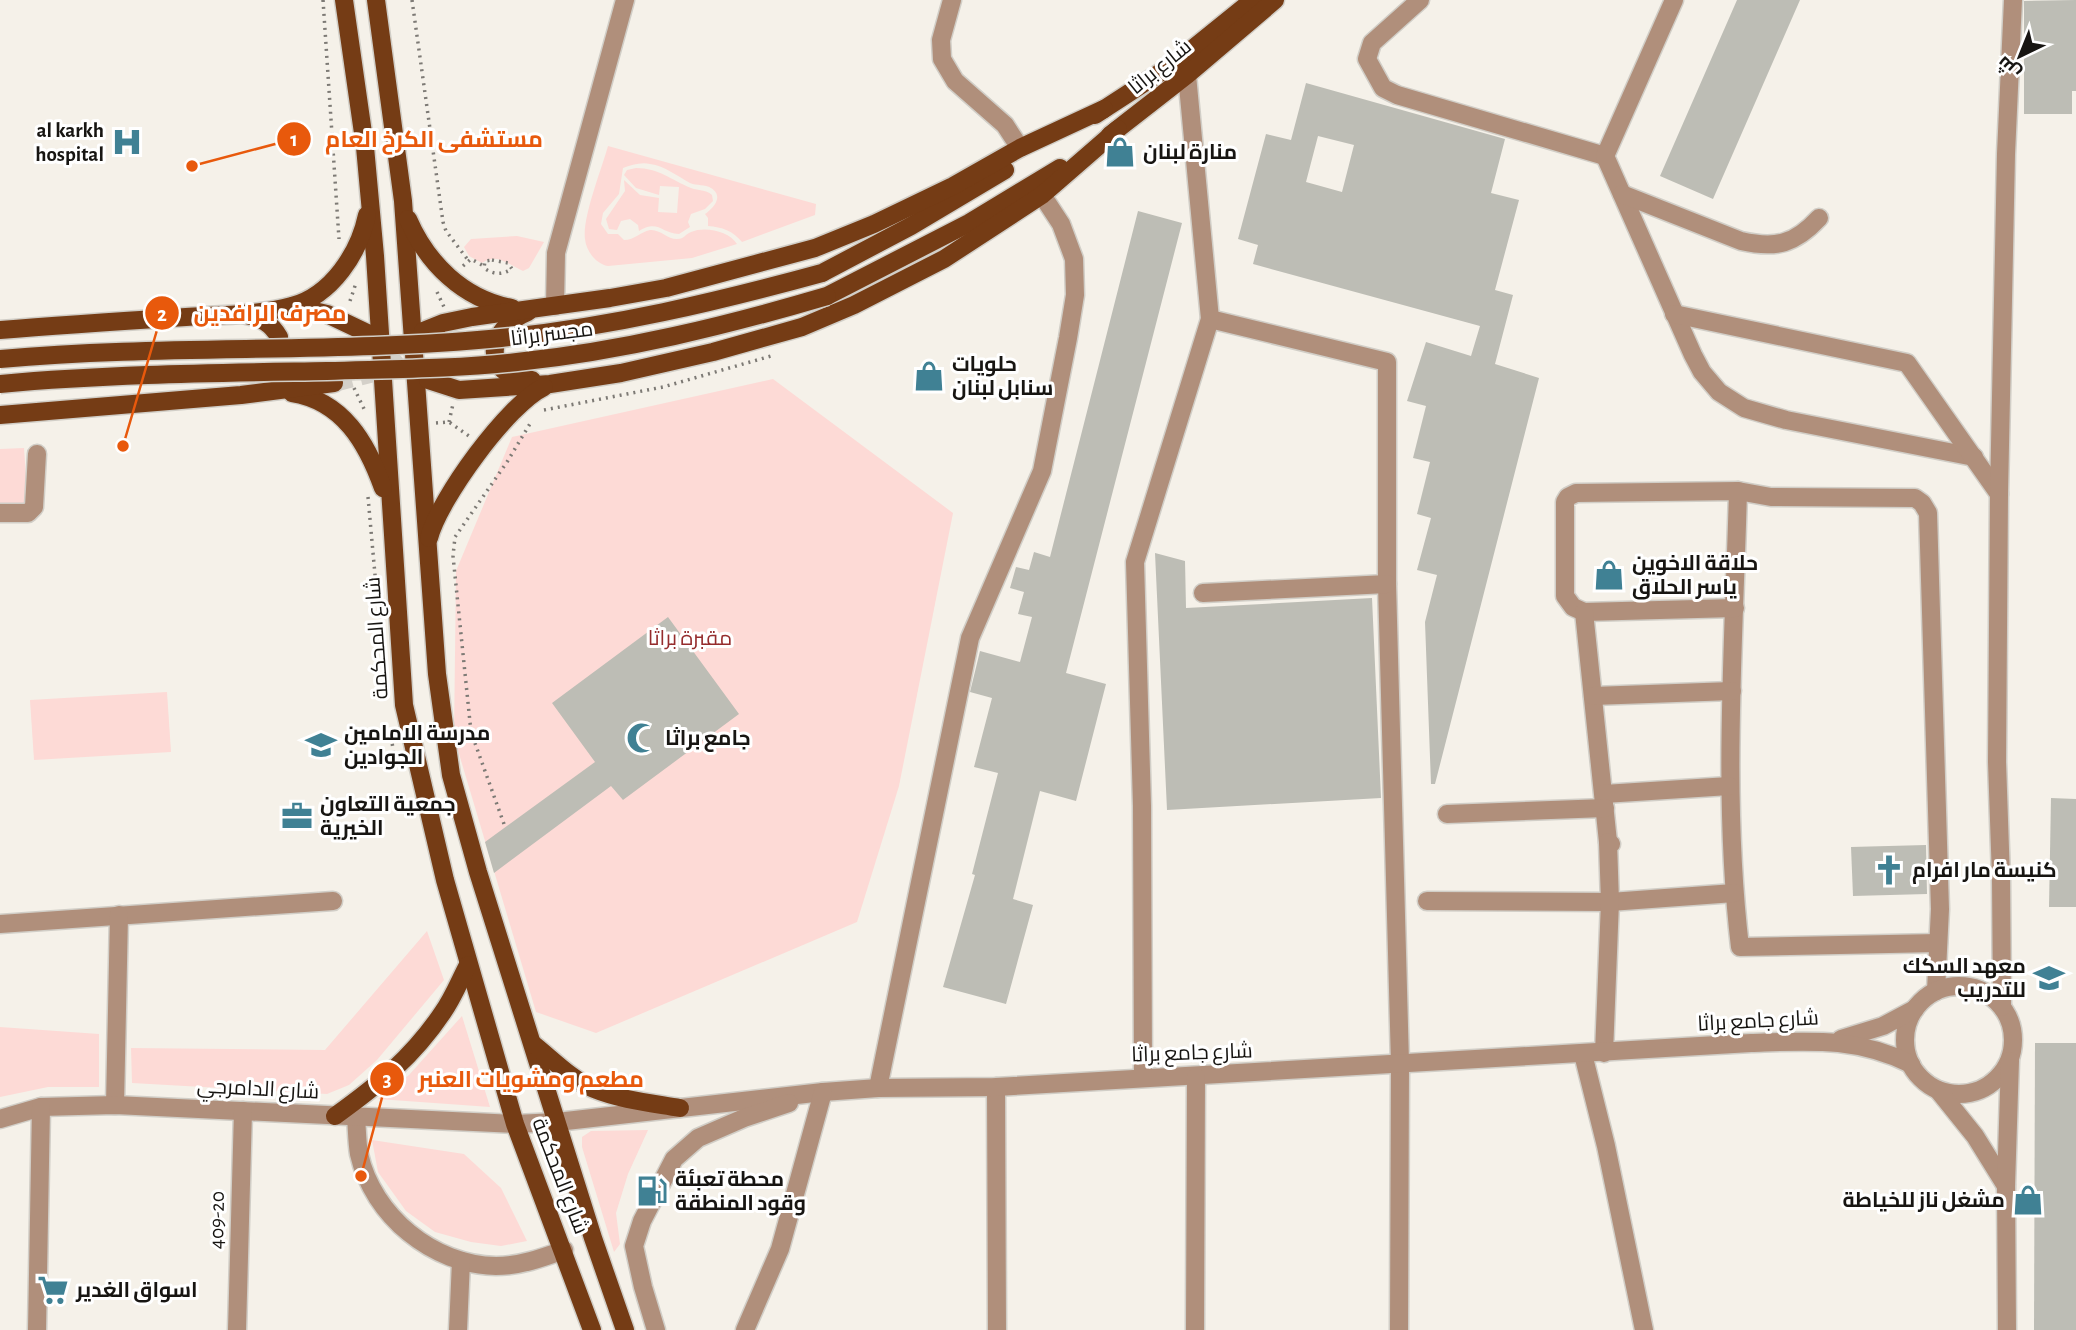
<svg xmlns="http://www.w3.org/2000/svg" width="2076" height="1330" viewBox="0 0 2076 1330" font-family="'Alegreya Sans',Cairo,sans-serif">
<style>
.green{fill:#fddad6}
.building{fill:#bdbdb5;fill-rule:evenodd}
.lines{fill:none;stroke-linecap:round;stroke-linejoin:round}
.major-tunnel{stroke:#d4d0c9;stroke-width:18;stroke-dasharray:18 9;stroke-linecap:butt}
.minor-casing{stroke:#d1cec7;stroke-width:21}
.major-casing{stroke:#d1cec7;stroke-width:21}
.path{stroke:#7d7a75;stroke-width:3.5;stroke-dasharray:2 5;stroke-linecap:butt}
.minor{stroke:#b08f7b;stroke-width:18}
.major{stroke:#753c15;stroke-width:18}
.major-bridge-casing{stroke:#d1cec7;stroke-width:21;stroke-linecap:butt}
.major-bridge{stroke:#753c15;stroke-width:18}
.labels{text-anchor:middle;dominant-baseline:central;stroke-width:6;stroke-linejoin:round;paint-order:stroke}
.street-label{font-size:21px;fill:#171512;stroke:#fff}
.poi-label{font-size:21px;font-weight:bold;fill:#171512;stroke:#fff;text-anchor:start}
.park-label{font-size:21px;fill:#952c2d;stroke:#fff}
.leader{fill:none;stroke:#e8590c;stroke-width:2.5}
.callout-dot{fill:#e8590c;stroke:#fff;stroke-width:2.5}
.mark-label{font-size:21px;text-anchor:middle;font-weight:bold;fill:#fff}
.callout-label{font-size:23px;text-anchor:middle;font-weight:bold;fill:#e8590c;stroke:#fff;stroke-width:6;stroke-linejoin:round;paint-order:stroke}
</style>
<rect width="100%" height="100%" fill="#f5f1e9"/>
<g class="green">
<path d="M608,146l208,58 -1,11 -73,27c-9,-11 -20,-15 -34,-16v-8l-3,-4c9,-6 19,-18 6,-26 -6,-4 -14,-2 -21,-5 -13,-7 -25,-17 -40,-19 -9,-2 -19,1 -27,4l-4,26 -16,19 -2,11 7,10h10l6,6c11,0 16,-8 26,-10 10,-1 17,9 27,9 8,0 8,-5 14,-7 14,-6 38,-1 46,12l-45,14 -84,8c-12,-2 -22,-15 -23,-27 -3,-21 17,-71 23,-93z"/>
<path d="M636,168c23,0 35,12 55,20 8,3 14,1 21,7l1,6 -8,8 -14,5 -3,8 2,5 -11,7c-18,-1 -21,-15 -40,-3l-1,-6 -8,-6 -9,2 -4,9 -8,-1 -3,-10 19,-28 -1,-11 16,15 19,3 -1,14 19,1 2,-26 -19,-1 -1,9 -23,-7 -12,-13 3,-5z"/>
<path d="M517,236l27,6 -15,26 -6,3c-15,-6 -25,-19 -41,-8l-13,-7 -5,-9 7,-8z"/>
<path d="M773,379l180,134 -54,273 -42,136 -261,111 -60,-21 -82,-275 2,-166 56,-134z"/>
<path d="M24,448l4,60 -28,2v-61z"/>
<path d="M167,692l4,60 -137,8 -4,-60z"/>
<path d="M427,931l17,49 -67,80 -28,25 -22,9 -195,-11 -1,-35 194,2z"/>
<path d="M462,1016l28,91 -112,-8 31,-24z"/>
<path d="M0,1027l99,7v53h-51l-48,10z"/>
<path d="M648,1130l-20,44 -12,39 4,31 -6,8 -32,-105v-10l9,-6z"/>
<path d="M372,1140l92,14 37,34 26,53 -26,5 -30,-4 -36,-10 -29,-21 -28,-39z"/>
</g>
<g class="building">
<path d="M1737,0h63l-87,199 -53,-23z"/>
<path d="M2076,0v91h-4v23h-48v-113z"/>
<path d="M1306,83l199,56 -14,54 28,7 -24,90 18,5 -18,69 44,14 -104,406h-4l-6,-162 12,-47 -20,-5 14,-52 -14,-4 13,-52 -17,-4 13,-52 -19,-5 19,-59 45,14 9,-30 -227,-62 5,-19 -20,-6 28,-105 25,6zM1318,136l36,9 -12,47 -36,-10z"/>
<path d="M1138,211l44,12 -116,450 40,11 -30,117 -36,-10 -27,108 20,6 -27,99 -63,-17 32,-112 -3,-1 26,-101 -24,-6 18,-69 -22,-6 10,-41 40,11 12,-45 -14,-3 6,-22 -14,-4 6,-21 13,3 5,-18 16,5z"/>
<path d="M1155,553l30,8 1,47 186,-10 9,200 -214,12z"/>
<path d="M668,617l71,97 -116,86 -12,-14 -117,87 -9,-31 110,-80 -43,-59z"/>
<path d="M2051,798l25,1v108h-27z"/>
<path d="M1926,845l1,49 -74,2 -2,-49z"/>
<path d="M2035,1043h41v287h-42z"/>
</g>
<g class="lines">
<path class="major-tunnel" d="M334,383l36,-9 12,-8 29,-28"/>
<g class="minor-casing">
<g id="minor">
<path d="M952,0l-11,40 1,19 13,22 50,44 15,23"/>
<path d="M1420,0l-48,43 -5,16 16,29 14,7 208,61"/>
<path d="M1674,0l-69,156 88,199 9,17 17,20 25,16 42,12 188,37"/>
<path d="M1622,194l119,47c35,8 54,3 78,-23"/>
<path d="M555,306l1,-53 69,-253"/>
<path d="M1674,314l233,49 92,131"/>
<path d="M1210,319l177,43v222l13,479 -1,267"/>
<path d="M1738,491c-4,152 -16,305 2,456l198,-4"/>
<path d="M0,513h28l6,-6 3,-53"/>
<path d="M1203,593l184,-9"/>
<path d="M1735,608l-151,4 -11,-5 -8,-11v-94l3,-5 8,-4 162,-2 33,6 144,1 7,5 6,10 12,396 -4,82"/>
<path d="M1584,612l24,230"/>
<path d="M1593,696l139,-5"/>
<path d="M1604,794l125,-8"/>
<path d="M1447,814l158,-6"/>
<path d="M1427,901l183,1 124,-9"/>
<path d="M0,924l333,-23"/>
<circle cx="1959" cy="1040" r="54"/>
<path d="M2002,1007l-1,-129 -4,-116 2,-268 7,-340 7,-154"/>
<path d="M1841,1039l42,-13 32,-17"/>
<path d="M1604,1053l6,-151 -2,-60 3,2"/>
<path d="M1583,1054l23,92 38,184"/>
<path d="M1143,1077l-1,-271 -7,-244 75,-243 -23,-244"/>
<path d="M996,1087l1,243"/>
<path d="M878,1088l92,-450 72,-167 26,-133 7,-43 -1,-36 -13,-35 -19,-29"/>
<path d="M1938,1090l37,46 31,50"/>
<path d="M115,1105l4,-190"/>
<path d="M356,1117c1,12 1,25 3,37 14,62 74,111 137,112 24,0 46,-8 68,-16"/>
<path d="M0,1119l41,-12 74,-2 400,19 42,-2 266,-30 55,-4 118,-1 755,-44c60,-2 105,-6 160,21"/>
<path d="M37,1330l4,-223"/>
<path d="M237,1330l6,-219"/>
<path d="M458,1330l3,-69"/>
<path d="M656,1330l-13,-43 -9,-41 8,-25 32,-62 24,-21 46,-20 45,-15"/>
<path d="M745,1330l35,-81 43,-157"/>
<path d="M1195,1330l1,-253"/>
<path d="M2007,1330l-1,-144 4,-125"/>
</g>
</g>
<g class="major-casing">
<g id="major">
<path d="M344,0l21,147 10,109 29,449 41,175 70,244 77,206"/>
<path d="M376,0l27,201 34,473 14,101 27,97 115,366 32,92"/>
<path d="M1095,115l80,-52 78,-63"/>
<path d="M1110,135l77,-60 88,-75"/>
<path d="M408,219c19,44 55,80 104,89"/>
<path d="M822,273l89,-47 94,-56"/>
<path d="M827,296l142,-73 91,-55"/>
<path d="M293,306l34,8 42,20"/>
<path d="M528,312c-42,17 -48,64 4,68"/>
<path d="M246,315c15,3 25,8 33,22"/>
<path d="M0,330c62,-5 124,-9 186,-13 35,-2 73,-2 106,-11 40,-11 67,-53 75,-91"/>
<path d="M423,331l20,-8 29,-6 138,-19 56,-10 149,-40 59,-24 79,-38 67,-38 84,-39"/>
<path d="M428,380l31,10 91,-6 71,-11 92,-21 89,-25 52,-22 90,-46 98,-64 76,-66"/>
<path d="M292,393c51,8 75,50 91,95"/>
<path d="M0,415l241,-20 93,-12"/>
<path d="M429,538c10,-39 79,-134 115,-151"/>
<path d="M533,1044c19,15 39,36 61,45 27,11 57,14 86,19"/>
<path d="M335,1116c43,-31 78,-59 108,-104 10,-14 17,-32 25,-47"/>
</g>
</g>
<g class="path">
<path d="M323,0l16,239"/>
<path d="M412,0l31,222 3,9 22,29"/>
<path d="M492,260l16,3 4,6c-10,6 -18,6 -28,-1l1,-7z"/>
<path d="M463,266l8,-7 13,7"/>
<path d="M437,292l7,15"/>
<path d="M350,301l6,-18"/>
<path d="M354,388l12,25"/>
<path d="M544,410l119,-23 108,-31"/>
<path d="M449,422l4,-18"/>
<path d="M436,423l13,-1 20,14"/>
<path d="M368,497l9,100"/>
<path d="M391,737l6,34"/>
<path d="M504,824l-33,-92 -18,-176 2,-19 52,-75 24,-40"/>
</g>
<use href="#minor" class="minor"/>
<use href="#major" class="major"/>
<g class="major-bridge-casing">
<g id="major-bridge">
<path d="M0,359c167,-15 335,-5 501,-21 110,-11 215,-36 321,-65"/>
<path d="M0,384c109,-10 218,-11 327,-13 64,-2 127,-2 190,-9 106,-11 208,-36 310,-66"/>
</g>
</g>
<use href="#major-bridge" class="major-bridge"/>
</g>
<defs>
<g id="hospital-bare" transform="scale(2.415)"><path d="M-5-5h3v3.5h4V-5h3V5h-3V1.5h-4V5h-3Z" fill="#408194" stroke="#fff" stroke-width="2.5" paint-order="stroke"/></g>
<g id="shop-bare" transform="scale(2.415)"><path d="M-5-2.5h2.3a2.7 3.5 0 0 1 5.4 0H5L5.5 6h-11ZM-1.5-2.5h3a1.5 2.3 0 0 0-3 0Z" fill="#408194" stroke="#fff" stroke-width="2.5" paint-order="stroke"/></g>
<g id="mosque-bare" transform="scale(2.415)"><path d="M3.5-4.9A6 6 0 1 0 3.5 4.9A5 5 0 1 1 3.5-4.9Z" fill="#408194" stroke="#fff" stroke-width="2.5" paint-order="stroke"/></g>
<g id="school-bare" transform="scale(2.415)"><path d="M0-5L7-2L0 1L-7-2ZM-4 1L0 2.5L4 1V4Q0 6-4 4Z" fill="#408194" stroke="#fff" stroke-width="2.5" paint-order="stroke"/></g>
<g id="office-bare" transform="scale(2.415)"><path d="M-6-3h4V-5.5h4V-3h4V5H-6ZM-1-4.5V-3h2v-1.5ZM-6 0V1H6V0Z" fill="#408194" stroke="#fff" stroke-width="2.5" paint-order="stroke"/></g>
<g id="church-bare" transform="scale(2.415)"><path d="M-1.2-6h2.4v3.5h3.3v2.4h-3.3V6h-2.4V-.1h-3.3v-2.4h3.3Z" fill="#408194" stroke="#fff" stroke-width="2.5" paint-order="stroke"/></g>
<g id="fuel-bare" transform="scale(2.415)"><path d="M-5.5-6h7V0h2V4h1.3V-2.5L3-4.5l.8-.8L6-3V5H2.5V1h-1V6h-7ZM-4.2-4.7v3.2H.2V-4.7Z" fill="#408194" stroke="#fff" stroke-width="2.5" paint-order="stroke"/></g>
<g id="supermarket-bare" transform="scale(2.415)"><path d="M-6-5.5h2.5l.6 2H6L4.5 2H-2.5L-4.4-4H-6ZM-1.5 3.2a1.3 1.3 0 1 0 .1 0ZM3 3.2a1.3 1.3 0 1 0 .1 0Z" fill="#408194" stroke="#fff" stroke-width="2.5" paint-order="stroke"/></g>
</defs>
<g fill-rule="evenodd">
<use href="#hospital-bare" x="127" y="142"/>
<use href="#shop-bare" x="1120" y="152"/>
<use href="#shop-bare" x="929" y="376"/>
<use href="#shop-bare" x="1609" y="575"/>
<use href="#mosque-bare" x="642" y="738"/>
<use href="#school-bare" x="321" y="745"/>
<use href="#office-bare" x="297" y="816"/>
<use href="#church-bare" x="1889" y="870"/>
<use href="#school-bare" x="2049" y="978"/>
<use href="#fuel-bare" x="652" y="1191"/>
<use href="#shop-bare" x="2028" y="1200"/>
<use href="#supermarket-bare" x="53" y="1290"/>
</g>
<g class="labels">
<g class="street-label">
<text transform="translate(1160 67) rotate(-39)">شارع براثا</text>
<text transform="translate(552 334) rotate(-7)">مجسر براثا</text>
<text transform="translate(377 638) rotate(-94)">شارع المحكمة</text>
<text transform="translate(1758 1021) rotate(-3)">شارع جامع براثا</text>
<text transform="translate(1192 1053) rotate(-2)">شارع جامع براثا</text>
<text transform="translate(258 1089) rotate(3)">شارع الدامرجي</text>
<text transform="translate(560 1176) rotate(69)">شارع المحكمة</text>
<text transform="translate(217 1220) rotate(-89)">409-20</text>
</g>
<g class="poi-label">
<text x="104" y="130" text-anchor="end">al karkh<tspan x="104" dy="24">hospital</tspan></text>
<text x="1143" y="152">منارة لبنان</text>
<text x="952" y="364">حلويات<tspan x="952" dy="24">سنابل لبنان</tspan></text>
<text x="1632" y="563">حلاقة الاخوين<tspan x="1632" dy="24">ياسر الحلاق</tspan></text>
<text x="344" y="733">مدرسة الامامين<tspan x="344" dy="24">الجوادين</tspan></text>
<text x="665" y="738">جامع براثا</text>
<text x="320" y="804">جمعية التعاون<tspan x="320" dy="24">الخيرية</tspan></text>
<text x="1912" y="870">كنيسة مار افرام</text>
<text x="2026" y="966" text-anchor="end">معهد السكك<tspan x="2026" dy="24">للتدريب</tspan></text>
<text x="675" y="1179">محطة تعبئة<tspan x="675" dy="24">وقود المنطقة</tspan></text>
<text x="2005" y="1200" text-anchor="end">مشغل ناز للخياطة</text>
<text x="76" y="1290">اسواق الغدير</text>
</g>
<g class="park-label">
<text x="690" y="638">مقبرة براثا</text>
</g>
</g>
<path class="leader" d="M192 166L294 139M123 446L162 313M361 1176L387 1079"/>
<g class="callout-dot">
<circle cx="192" cy="166" r="7"/>
<circle cx="123" cy="446" r="7"/>
<circle cx="361" cy="1176" r="7"/>
<circle cx="294" cy="139" r="18"/>
<circle cx="162" cy="313" r="18"/>
<circle cx="387" cy="1079" r="18"/>
</g>
<g class="mark-label">
<text x="294" y="146">1</text>
<text x="162" y="321">2</text>
<text x="387" y="1086">3</text>
</g>
<g class="callout-label">
<text x="434" y="147">مستشفى الكرخ العام</text>
<text x="270" y="321">مصرف الرافدين</text>
<text x="531" y="1087">مطعم ومشويات العنبر</text>
</g>
<g transform="translate(2020 56) rotate(223)" stroke="#ffffff" stroke-width="5" paint-order="stroke">
<path d="M0-5L12 26L0 18L-12 26Z" fill="#171512"/>
<text y="-10" font-size="19" font-weight="bold" text-anchor="middle" fill="#171512">ش</text>
</g>
</svg>
